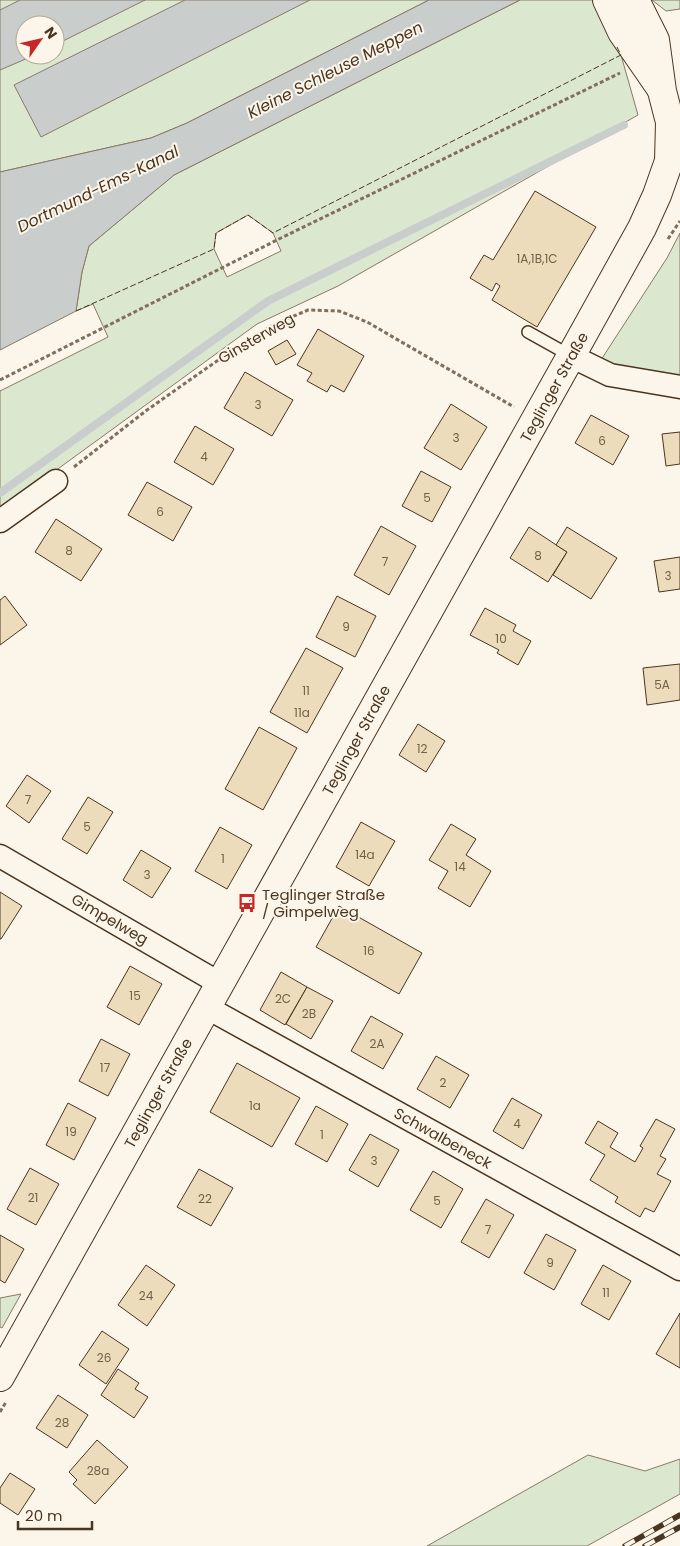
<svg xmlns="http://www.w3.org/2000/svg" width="680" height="1546" viewBox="0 0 680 1546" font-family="Poppins,sans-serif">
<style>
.green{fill:#dce7d0;stroke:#887966;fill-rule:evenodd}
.water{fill:#c9cecd;stroke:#887966}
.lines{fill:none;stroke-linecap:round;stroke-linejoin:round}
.stream{stroke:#c9cecd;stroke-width:8}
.building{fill:#ecdcbc;stroke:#4a3520}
.lane-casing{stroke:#4a3520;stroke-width:14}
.street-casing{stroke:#4a3520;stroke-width:25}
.secondary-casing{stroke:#4a3520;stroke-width:30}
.path{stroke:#7f6f5c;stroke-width:3;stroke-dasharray:4 2.5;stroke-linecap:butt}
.lane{stroke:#fbf6e9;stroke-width:11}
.street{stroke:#fbf6e9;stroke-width:22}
.secondary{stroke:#fbf6e9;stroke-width:28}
.rail-casing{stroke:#4a3520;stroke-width:5.5}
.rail{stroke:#fbf6e9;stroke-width:4;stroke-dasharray:11;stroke-linecap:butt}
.fence{stroke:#4a3520;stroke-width:1;stroke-dasharray:6 2.5;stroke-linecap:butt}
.labels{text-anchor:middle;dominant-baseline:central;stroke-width:4;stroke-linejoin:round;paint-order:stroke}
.number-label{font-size:12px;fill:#725f47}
.street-label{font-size:15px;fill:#4a3520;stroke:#fbf6e9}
.poi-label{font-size:15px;fill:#4a3520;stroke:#fbf6e9;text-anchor:start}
.water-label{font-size:16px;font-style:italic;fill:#4a3520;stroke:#fbf6e9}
</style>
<rect width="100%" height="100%" fill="#fbf6e9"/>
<g class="green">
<path d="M0,0h429l-242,123 -36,15 -151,34zM25,25h30v30h-30z"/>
<path d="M520,0h73l28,55 17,60 -300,171 -81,38 -257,187v-120l108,-54 -15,-33 -17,7 6,-39 7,-26 85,-71zM248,215l25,18 8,18 -54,26 -13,-28 2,-16z"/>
<path d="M652,0h28v9l-14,2z"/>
<path d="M680,233v143l-81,-13 68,-105z"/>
<path d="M21,1294l-19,34 -2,-1v-29z"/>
<path d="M588,1455l57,16 35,-12v35l-93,52h-160z"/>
</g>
<g class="water">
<path d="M20,0h125l-90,45v-20h-30v30h10l-35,15v-60z"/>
<path d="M185,0h125l-269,137 -27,-52z"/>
<path d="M429,0h91l-346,175 -85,71 -7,26 -6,39 -76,39v-178l151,-34 36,-15z"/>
</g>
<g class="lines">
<path class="stream" d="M0,493l268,-192 356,-176"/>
</g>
<g class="building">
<path d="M535,191l61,36 -59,100 -45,-27 8,-14 -4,-3 -4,8 -22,-13 14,-23 9,5z"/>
<path d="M318,329l46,27 -20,36 -13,-7 -4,7 -20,-11 5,-8 -15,-8z"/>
<path d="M287,340l9,14 -20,11 -8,-14z"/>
<path d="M245,372l48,28 -21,36 -48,-28z"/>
<path d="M451,404l36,23 -26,43 -37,-22z"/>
<path d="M591,415l38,21 -16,29 -38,-22z"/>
<path d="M195,426l39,23 -21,36 -39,-23z"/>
<path d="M680,432v32l-14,2 -4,-32z"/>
<path d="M421,471l30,16 -19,35 -30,-16z"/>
<path d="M147,482l45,25 -19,34 -45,-26z"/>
<path d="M56,519l46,30 -21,32 -46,-29z"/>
<path d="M381,526l35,20 -27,49 -35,-20z"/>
<path d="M529,527l38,25 -19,30 -38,-24z"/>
<path d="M567,527l50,31 -26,41 -38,-24 14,-23 -11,-7z"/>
<path d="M680,557v32l-21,3 -5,-31z"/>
<path d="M5,596l22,29 -27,20v-45z"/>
<path d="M337,596l39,20 -21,41 -39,-20z"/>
<path d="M485,608l31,17 -3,6 18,10 -13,24 -21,-12 2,-3 -29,-15z"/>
<path d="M306,648l37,20 -36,65 -37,-21z"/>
<path d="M680,664v36l-33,5 -4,-37z"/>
<path d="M418,724l27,17 -19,31 -27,-17z"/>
<path d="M259,727l38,21 -34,62 -38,-21z"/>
<path d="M27,775l24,16 -22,32 -23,-17z"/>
<path d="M88,797l25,15 -26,42 -25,-15z"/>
<path d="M361,822l34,19 -26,45 -33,-19z"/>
<path d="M451,824l25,15 -10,16 25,16 -21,36 -32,-19 10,-17 -19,-11z"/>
<path d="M220,827l32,18 -25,44 -32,-18z"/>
<path d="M141,850l30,18 -19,30 -29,-18z"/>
<path d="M0,892l22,14 -21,33h-1z"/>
<path d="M339,906l83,47 -23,41 -83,-47z"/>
<path d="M130,966l32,18 -23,41 -32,-18z"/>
<path d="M281,972l26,15 -22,38 -25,-15z"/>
<path d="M307,987l26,14 -22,38 -25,-15z"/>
<path d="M371,1016l32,18 -20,35 -32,-18z"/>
<path d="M101,1039l29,15 -22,42 -29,-15z"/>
<path d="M436,1056l33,19 -19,33 -33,-19z"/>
<path d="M237,1063l63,35 -28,49 -62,-35z"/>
<path d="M512,1098l30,17 -19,34 -30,-18z"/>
<path d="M68,1103l28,15 -22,42 -28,-15z"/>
<path d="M316,1106l32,18 -21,38 -32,-18z"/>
<path d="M656,1119l19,10 -15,27 6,3 -9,15 14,7 -17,31 -9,-4 -5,9 -25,-15 3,-5 -28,-17 15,-25 -20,-12 13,-22 20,12 -8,14 25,15 8,-14 -3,-2z"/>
<path d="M370,1134l29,16 -21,37 -29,-17z"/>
<path d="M30,1168l29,16 -23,41 -29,-16z"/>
<path d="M199,1169l34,19 -22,38 -34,-19z"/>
<path d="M433,1171l30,18 -22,39 -31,-18z"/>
<path d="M486,1199l28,16 -25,43 -28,-16z"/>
<path d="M546,1234l30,16 -22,40 -30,-17z"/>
<path d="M0,1235l24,14 -19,34 -5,-3z"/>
<path d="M146,1265l29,20 -28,41 -29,-21z"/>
<path d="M603,1265l28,16 -22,39 -28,-16z"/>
<path d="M680,1313v55l-24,-14z"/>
<path d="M102,1331l27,18 -23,35 -27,-19z"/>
<path d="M118,1369l21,14 -4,6 13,8 -14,21 -33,-23z"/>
<path d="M58,1395l30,20 -21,33 -31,-20z"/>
<path d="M97,1440l31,27 -33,37 -22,-20 4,-4 -8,-8z"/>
<path d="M10,1473l25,16 -17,26 -18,-12v-15z"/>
</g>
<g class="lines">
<g class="lane-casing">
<path id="lane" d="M528,332l43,24"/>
</g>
<g class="street-casing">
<g id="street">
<path d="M571,356l39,19 70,12"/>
<path d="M0,521l56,-40"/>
<path d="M0,856l219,127"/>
<path d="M206,1007l474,262"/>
</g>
</g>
<g class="secondary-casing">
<g id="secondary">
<path d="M607,0l15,32 38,55"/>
<path d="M0,1377l571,-1021 71,-128 15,-33 12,-34 1,-39 -8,-31 -7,-51 -20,-40"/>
</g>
</g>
<g class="path">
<path d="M668,239l12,-18"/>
<path d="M0,380l281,-142 339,-165"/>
<path d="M74,467l73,-57 97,-68 31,-18 33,-14 31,1 28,11 147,85"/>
<path d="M0,1412l6,-10"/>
</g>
<use href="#lane" class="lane"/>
<use href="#street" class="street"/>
<use href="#secondary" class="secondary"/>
<g class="rail-casing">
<g id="rail">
<path d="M625,1546l55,-31"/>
<path d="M645,1546l35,-19"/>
</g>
</g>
<use href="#rail" class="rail"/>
<path class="fence" d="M76,311l138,-62 2,-16 32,-18 25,18 342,-175 6,-3 -4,-8"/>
</g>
<defs>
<g id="bus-bare" transform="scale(1.5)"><path d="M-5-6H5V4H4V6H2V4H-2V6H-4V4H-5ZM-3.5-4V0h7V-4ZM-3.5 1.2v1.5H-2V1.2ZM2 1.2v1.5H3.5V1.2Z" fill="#c62828" stroke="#fbf6e9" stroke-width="2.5" paint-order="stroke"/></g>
</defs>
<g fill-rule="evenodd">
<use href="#bus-bare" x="247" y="903"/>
</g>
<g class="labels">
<g class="number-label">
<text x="537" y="258">1A,1B,1C</text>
<text x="258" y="404">3</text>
<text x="456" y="437">3</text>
<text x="602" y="440">6</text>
<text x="204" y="456">4</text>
<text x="427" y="497">5</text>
<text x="160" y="511">6</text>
<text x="69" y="550">8</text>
<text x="538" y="555">8</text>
<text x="385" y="561">7</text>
<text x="668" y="575">3</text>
<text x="346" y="626">9</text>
<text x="501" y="638">10</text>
<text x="662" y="684">5A</text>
<text x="306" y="690">11</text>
<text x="302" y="712">11a</text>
<text x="422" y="748">12</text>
<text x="28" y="799">7</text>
<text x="87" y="826">5</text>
<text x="365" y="854">14a</text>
<text x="223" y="858">1</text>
<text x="460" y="866">14</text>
<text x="147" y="874">3</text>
<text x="369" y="950">16</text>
<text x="135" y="995">15</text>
<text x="283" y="998">2C</text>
<text x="309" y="1013">2B</text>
<text x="377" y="1043">2A</text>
<text x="105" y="1067">17</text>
<text x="443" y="1082">2</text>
<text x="255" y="1105">1a</text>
<text x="517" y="1123">4</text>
<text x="71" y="1131">19</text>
<text x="322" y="1134">1</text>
<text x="374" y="1160">3</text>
<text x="33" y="1197">21</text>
<text x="205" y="1198">22</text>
<text x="437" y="1200">5</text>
<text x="488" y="1229">7</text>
<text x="550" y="1262">9</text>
<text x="606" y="1292">11</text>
<text x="146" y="1295">24</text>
<text x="104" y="1357">26</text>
<text x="62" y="1422">28</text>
<text x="98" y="1470">28a</text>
</g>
<g class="street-label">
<text transform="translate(256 338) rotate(-30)">Ginsterweg</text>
<text transform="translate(554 387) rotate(-61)">Teglinger Straße</text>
<text transform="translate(356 740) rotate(-61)">Teglinger Straße</text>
<text transform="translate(110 919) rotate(30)">Gimpelweg</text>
<text transform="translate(158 1093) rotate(-61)">Teglinger Straße</text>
<text transform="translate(443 1138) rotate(29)">Schwalbeneck</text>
</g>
<g class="poi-label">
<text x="262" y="894">Teglinger Straße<tspan x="262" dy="17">/ Gimpelweg</tspan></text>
</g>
<g class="water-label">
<text transform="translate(335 70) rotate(-27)">Kleine Schleuse Meppen</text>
<text transform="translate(98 189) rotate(-26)">Dortmund-Ems-Kanal</text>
</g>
</g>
<g transform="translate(40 40) rotate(56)"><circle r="24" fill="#fbf6e9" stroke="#b4a999"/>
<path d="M0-4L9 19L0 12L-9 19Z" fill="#c62828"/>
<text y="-8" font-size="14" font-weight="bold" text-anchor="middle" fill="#4a3520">N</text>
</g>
<path d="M18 1521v8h74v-8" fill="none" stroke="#4a3520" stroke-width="2.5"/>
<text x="25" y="1521" font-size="15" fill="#4a3520" stroke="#fbf6e9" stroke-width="4" paint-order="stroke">20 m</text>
</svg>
